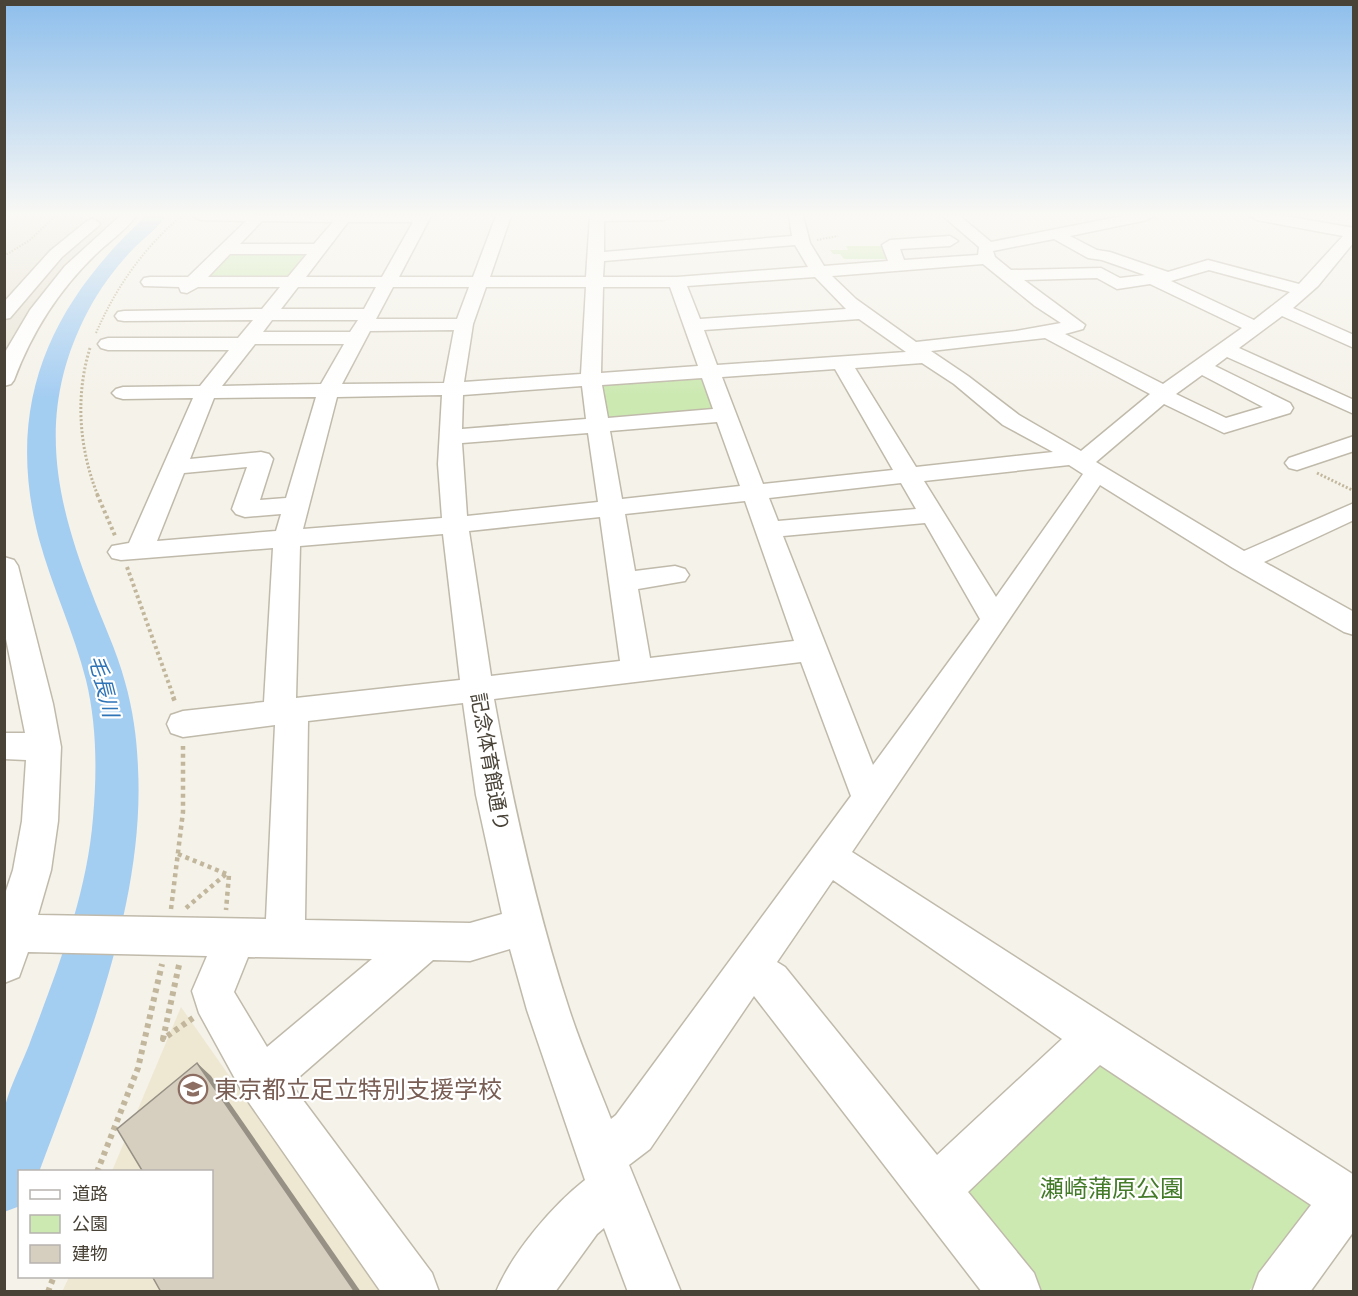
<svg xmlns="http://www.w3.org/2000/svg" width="1358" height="1296" viewBox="0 0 1358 1296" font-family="'PT Sans','Noto Sans JP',sans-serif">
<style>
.residential{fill:#e8e4d7}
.education{fill:#eee8d2}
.green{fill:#cce9b1}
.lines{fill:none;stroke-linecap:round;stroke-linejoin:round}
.river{fill:#a4cdf2;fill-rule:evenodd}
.minor-casing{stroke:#c0baab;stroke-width:3}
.path-far4{stroke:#c2b79c;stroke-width:2;stroke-dasharray:1.5 1.5;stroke-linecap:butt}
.path-far3{stroke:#c2b79c;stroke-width:3;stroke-dasharray:2 2;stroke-linecap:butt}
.path-far2{stroke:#c2b79c;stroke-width:4;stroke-dasharray:3 3;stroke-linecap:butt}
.path-far1{stroke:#c2b79c;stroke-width:4.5;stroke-dasharray:4 4;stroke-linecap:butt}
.path{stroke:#c2b79c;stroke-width:6;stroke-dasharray:4.5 4.5;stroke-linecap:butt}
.minor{fill:#fff;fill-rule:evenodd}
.shaded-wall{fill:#969085}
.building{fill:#d6cebe;stroke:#969085;stroke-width:1.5}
.labels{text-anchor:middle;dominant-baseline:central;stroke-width:4.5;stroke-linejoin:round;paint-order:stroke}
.street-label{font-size:20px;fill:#484237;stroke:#fff}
.water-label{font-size:21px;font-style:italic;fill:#2e74b6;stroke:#fff}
.near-education-label{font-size:24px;fill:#785e54;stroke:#fff;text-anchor:start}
.near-park-label{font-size:24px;fill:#437b29;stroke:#fff}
</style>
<rect width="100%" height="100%" fill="#f4f2e9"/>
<path class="residential" d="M123,216l-27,22 -27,27 -38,44 -15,23 -11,26v-141z"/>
<path class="education" d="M181,1007l199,284 -318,1 7,-15 143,-1v-104l-100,-1z"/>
<g class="green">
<path d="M846,246h38l5,13h-45l-4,-5h-7l-3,-4h18z"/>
<path d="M231,251h80l-20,25 -7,2 -76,1 -3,-2z"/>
<path d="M702,374l13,39 -110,7 -4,-39z"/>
<path d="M1100,1056l223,148 -74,87 -215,1 -80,-95z"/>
</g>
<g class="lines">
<path class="river" d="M146,216h20c-9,13 -22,22 -33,33 -17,18 -33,39 -45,62 -51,97 -35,182 3,280 11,30 26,60 34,91 8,28 12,57 13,86 7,135 -52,278 -99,404h-19v34l-16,6c0,-24 0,-49 0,-74 0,-10 -1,-22 1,-32 6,-23 19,-46 27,-69 27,-71 55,-144 61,-219 4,-45 4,-93 -7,-138 -12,-48 -34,-93 -47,-141 -35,-132 9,-233 107,-323z"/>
<g class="minor-casing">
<g id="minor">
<path d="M120,216h16c-11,15 -28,26 -41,39 -37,36 -63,77 -81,125l-3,4 -7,2v-32l26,-44 35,-44z"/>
<path d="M193,216h238l-32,61h74l23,-61h15l-21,61h96l4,-61h81l-7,4 -60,1v31l188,-16 -3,-20h14l7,27 14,23 64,-5 -6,-16 8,-5 60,-4 8,5 -8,5 -50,3 4,11 74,-5 1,-8 -36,-31h17l31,26 131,-26h32l-7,4 -77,16 27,14 13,2 58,20 40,-12 91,24 44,-48 -86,-16 -7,-4h35l69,12v14l-36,44 -25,22 61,27v13l-72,-32 -43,32 115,52v14l-127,-57 -12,9 75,37 3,5 -3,5 -66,20 -60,-29 -68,58 148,89 110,-48v17l-90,42 90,50v23l-10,-3 -111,-64 -133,-83 -248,367 502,323v56l-44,61h-58l7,-19 52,-68 -211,-140 -132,127 66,81 7,19h-59l-228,-296 -104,153 -21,16 52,127h-53l-24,-64 -7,6 -42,58h-59c16,-39 57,-87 89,-112l-58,-170 -17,-61 -40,12 -37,-1 -142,124 141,189 7,19h-58l-136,-195 -46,-84 -7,-22 15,-35 -179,-4 -9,25 -15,6v-86l9,-27 9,-49 4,-61 -22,-1v-26h21l-21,-104v-72l10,3 4,6 35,138 8,43 -3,74 -7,49 -13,45 228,4 9,-194 -92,12 -12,-4 -4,-9 4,-9 12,-4 81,-9 9,-154 -152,12 -9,-2 -4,-6 4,-6 17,-3 64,-145 -70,1 -7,-2 -4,-4 4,-4 7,-2 77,-1 29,-36h-121l-7,-2 -3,-4 3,-4 7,-2h130l15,-18 -129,1 -6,-1 -3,-4 3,-4 6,-1 138,-2 18,-22h-82l-11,6 -6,-1 -2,-5 -35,-1 -3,-4 3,-4 6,-1h38l58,-56 -46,-1zM262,221l71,1 -19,22h-74zM348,222h65l-31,55h-76zM1054,239l34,19 14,2 43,15 -25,3 -19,-10 -90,2 -16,-13 -2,-6zM795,245l13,22 -131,10h-74l1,-16zM230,254h77l-19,23h-80zM983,264l52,42 26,17 -45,8 -100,11 -60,-43 -24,-23zM1209,270l81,22 -36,28 -83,-39zM815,277l31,32 -146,10 -13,-33zM1097,278l20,11 33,-5 92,44 -79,56 -98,-50 18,-5 2,-4 -61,-45zM298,287h78l-12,22h-83zM393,287h76l-12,32h-81zM486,287h100l-5,87 -117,8 9,-58zM603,287h67l28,79 -97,7zM859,319l47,33 -189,13 -13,-35zM272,320h86l-8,12h-87zM454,330l-10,53 -102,1 28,-53zM1045,338l105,56 -69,57 -62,-36 -51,-39 -37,-25zM255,344h89l-23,40 -99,2zM922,363l32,21 49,41 50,27 -137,15 -61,-99zM835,369l58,101 -130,14 -41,-107zM1202,375l61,32 -37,11 -50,-24zM702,378l11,31 -105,9 -6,-33zM582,386l4,33 -124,10 1,-34zM442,395l-4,69 4,54 -139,11 34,-132zM316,397l-30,101 -26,2 13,-41 -4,-5 -8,-2 -71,7 24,-61zM717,422l23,64 -118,13 -12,-68zM588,433l10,69 -131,14 -5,-73zM1069,465l14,9 -87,123 -72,-116zM247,467l-15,42 4,5 9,3 36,-3 -5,17 -119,10 27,-68zM901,483l15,26 -138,12 -9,-23zM745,501l49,140 -144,17 -12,-69 47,-8 4,-6 -4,-6 -10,-3 -40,5 -10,-57zM600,517l20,144 -129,15 -22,-145zM925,523l55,96 -107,146 -90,-229zM443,534l17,146 -164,18 4,-152zM801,662l50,134 -235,319 -5,4c-14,-36 -30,-73 -42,-110 -33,-101 -56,-205 -75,-310zM463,703l13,92 26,119 -32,9 -165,-3 3,-199zM833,880l229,159 -125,116 -152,-188 -8,-5zM248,957l124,2 -105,88 -33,-55z"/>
<path d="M92,219l5,2 3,3 -3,3 -35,30 -52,61 -6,1v-17l46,-51 37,-30z"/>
<path d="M1354,436v15l-57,19 -8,-2 -4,-5 4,-5z"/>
</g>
</g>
<g class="path-far4">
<path d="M817,240l21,-4"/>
<path d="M4,256l26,-16 25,-24"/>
<path d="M96,333c20,-46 47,-84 85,-117"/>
</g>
<g class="path-far3">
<path d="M90,348c-15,48 -11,101 8,148"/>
<path d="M1317,473l37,18"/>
</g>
<g class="path-far2">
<path d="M97,494l19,44"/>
<path d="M127,567l47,131"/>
</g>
<g class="path-far1">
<path d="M173,697l3,7"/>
<path d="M178,854l51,21 -3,35"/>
<path d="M186,908l40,-34"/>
<path d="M171,909l12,-97v-66"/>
</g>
<g class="path">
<path d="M179,965l-16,74 30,-21"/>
<path d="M97,1172l41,-104 24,-104"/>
<path d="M48,1292l6,-16"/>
</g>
<use href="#minor" class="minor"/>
</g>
<path class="shaded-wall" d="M197,1063l14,13 150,216h-6z"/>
<path class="building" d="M197,1063l158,229h-194l-9,-16h60v-104h-69l-26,-43z"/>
<linearGradient id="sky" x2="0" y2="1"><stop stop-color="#8dbeec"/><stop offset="0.54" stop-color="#faf9f5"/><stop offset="1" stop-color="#faf9f5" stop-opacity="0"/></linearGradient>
<rect width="1358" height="398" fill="url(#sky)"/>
<defs>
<g id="school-ring" transform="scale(1.5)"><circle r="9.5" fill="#fff" stroke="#8d6e63" stroke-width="1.5"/><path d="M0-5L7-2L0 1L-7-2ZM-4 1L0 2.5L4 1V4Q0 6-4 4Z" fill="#8d6e63"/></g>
</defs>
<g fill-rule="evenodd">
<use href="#school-ring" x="193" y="1089"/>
</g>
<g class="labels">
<g class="street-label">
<text transform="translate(490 762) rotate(80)">記念体育館通り</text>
</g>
<g class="water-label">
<text transform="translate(104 686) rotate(76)">毛長川</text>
</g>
<g class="near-education-label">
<text x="214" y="1089">東京都立足立特別支援学校</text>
</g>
<g class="near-park-label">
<text x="1112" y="1188">瀬崎蒲原公園</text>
</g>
</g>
<rect width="1358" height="1296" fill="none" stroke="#484237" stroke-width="12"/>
<rect x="18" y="1170" width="195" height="108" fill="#ffffff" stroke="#b6b3af" stroke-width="1.5"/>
<rect x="30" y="1190" width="30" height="9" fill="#ffffff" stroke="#b6b3af" stroke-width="1.5"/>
<text x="72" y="1200" font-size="18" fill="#484237">道路</text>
<rect x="30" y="1215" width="30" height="18" fill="#cce9b1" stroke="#b6b3af" stroke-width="1.5"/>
<text x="72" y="1230" font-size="18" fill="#484237">公園</text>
<rect x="30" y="1245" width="30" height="18" fill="#d6cebe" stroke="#b6b3af" stroke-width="1.5"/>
<text x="72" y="1260" font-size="18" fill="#484237">建物</text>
</svg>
